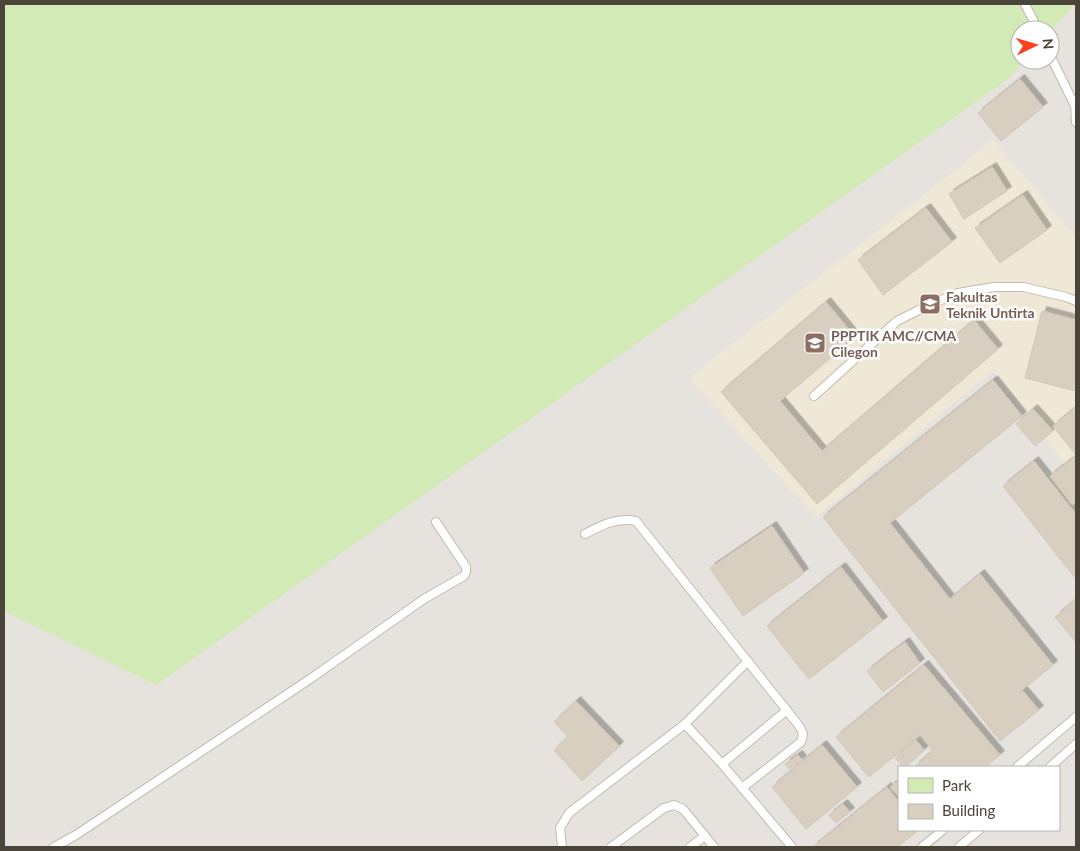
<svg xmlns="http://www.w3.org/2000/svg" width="1080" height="851" viewBox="0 0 1080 851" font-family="Lato,sans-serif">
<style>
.industrial{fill:#e6e2dd;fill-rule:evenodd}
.education{fill:#efe8d6}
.green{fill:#d2eab5}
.building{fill:#d8cfc1;stroke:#d3c7b4;filter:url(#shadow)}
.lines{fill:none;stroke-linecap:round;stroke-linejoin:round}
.service-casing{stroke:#c2bbae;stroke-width:10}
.service{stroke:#fff;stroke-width:8}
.labels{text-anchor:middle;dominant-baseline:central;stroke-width:5;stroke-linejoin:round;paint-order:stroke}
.education-label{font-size:14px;font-weight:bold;fill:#785e54;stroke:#fff;text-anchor:start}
</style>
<defs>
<filter id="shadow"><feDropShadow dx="4.5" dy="-4.5" stdDeviation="0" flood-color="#0004"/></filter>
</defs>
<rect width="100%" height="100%" fill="#f6f3ec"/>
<path class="industrial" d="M4,4h1072v843h-1072zM1020,30h30v30h-30zM899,767h160v63h-160z"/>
<path class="education" d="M994,140l82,97v242l-83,-108 -177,146 -127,-139z"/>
<path class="green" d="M4,4h1071l-25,28v-2h-30v30h5l-17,19 -852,606 -152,-74z"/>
<g class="building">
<path d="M1020,79l23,28 -42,34 -23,-28z"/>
<path d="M992,167l15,24 -43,28 -15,-25z"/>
<path d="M1023,195l24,35 -47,33 -25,-35z"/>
<path d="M926,208l26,34 -69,53 -25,-35z"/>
<path d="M826,302l29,35 -75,64 42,50 152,-131 24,29 -181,155 -96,-112z"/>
<path d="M1042,311l34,9v71l-51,-13z"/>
<path d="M993,380l29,36 -132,107 60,76 30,-25 73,91 -31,25 17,20 -39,31 -177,-224z"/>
<path d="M1076,407v48l-23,-29z"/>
<path d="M1033,409l20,22 -18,15 -19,-22z"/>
<path d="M1075,457l1,2v43l-4,3 -22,-29z"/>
<path d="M1034,461l42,53v65l-73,-93z"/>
<path d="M772,526l32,47 -61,43 -33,-48z"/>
<path d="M841,567l42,54 -74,58 -42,-53z"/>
<path d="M1076,599v43l-21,-25z"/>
<path d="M905,642l15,21 -37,29 -16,-21z"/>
<path d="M924,665l76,90 -15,12h-71l19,-16 -13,-16 -51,42 -33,-40z"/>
<path d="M576,701l43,45 -37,35 -28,-31 14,-13 -14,-15z"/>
<path d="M916,740l8,10 -19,17h-2l-8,-9z"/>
<path d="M822,745l35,42 -51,42 -34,-42z"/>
<path d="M798,755l4,5 -13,9 -4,-5z"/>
<path d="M899,780v17l-9,-10z"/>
<path d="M887,787l12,15v28h20l-22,17h-84z"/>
<path d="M843,804l7,8 -14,11 -7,-8z"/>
</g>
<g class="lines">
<g class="service-casing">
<g id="service">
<path d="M1025,4l13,26"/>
<path d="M1050,55l24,49"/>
<path d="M1075,102l1,20"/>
<path d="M814,396l83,-75 32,-16 29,-12 36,-6h29l43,10 10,4"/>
<path d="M585,534c17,-9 32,-17 51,-13l164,206 3,7 -2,8 -59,46"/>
<path d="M685,724l37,40 70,83"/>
<path d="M722,764l65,-54"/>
<path d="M1017,767l59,-50"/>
<path d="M1050,767l26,-23"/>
<path d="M54,847l22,-12 234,-156 114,-80 40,-23 2,-4v-5l-30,-45"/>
<path d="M562,847l-2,-19 9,-15 116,-89 63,-63"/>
<path d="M611,847l53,-39 10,-3 9,4 31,38"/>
<path d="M690,847l15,-11"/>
<path d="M922,847l21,-17"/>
<path d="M959,847l20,-17"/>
</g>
</g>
<use href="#service" class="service"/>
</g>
<defs>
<g id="university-square" transform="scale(1.125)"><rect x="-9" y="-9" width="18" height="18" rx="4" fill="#8d6e63" stroke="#fff"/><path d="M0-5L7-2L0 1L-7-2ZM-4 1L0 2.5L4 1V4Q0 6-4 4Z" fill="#fff"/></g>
</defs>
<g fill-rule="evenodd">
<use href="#university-square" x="930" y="304"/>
<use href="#university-square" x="815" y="343"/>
</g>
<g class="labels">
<g class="education-label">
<text x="946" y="296">Fakultas<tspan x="946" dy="16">Teknik Untirta</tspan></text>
<text x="831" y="335">PPPTIK AMC//CMA<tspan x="831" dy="16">Cilegon</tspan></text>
</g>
</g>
<rect width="1080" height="851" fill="none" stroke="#4b4439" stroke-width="10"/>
<rect x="898" y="766" width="162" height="65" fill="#ffffff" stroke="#b7b4b0"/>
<rect x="908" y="778" width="25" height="15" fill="#d2eab5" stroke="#b7b4b0"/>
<text x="942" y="791" font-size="15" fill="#4b4439">Park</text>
<rect x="908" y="804" width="25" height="15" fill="#d8cfc1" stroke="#b7b4b0"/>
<text x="942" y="816" font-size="15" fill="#4b4439">Building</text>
<g transform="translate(1035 45) rotate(85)"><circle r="24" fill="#ffffff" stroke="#b7b4b0"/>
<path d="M0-4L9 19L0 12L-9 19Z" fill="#fc3f1d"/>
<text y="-8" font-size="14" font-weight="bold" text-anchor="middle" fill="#4b4439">N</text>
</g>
</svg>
